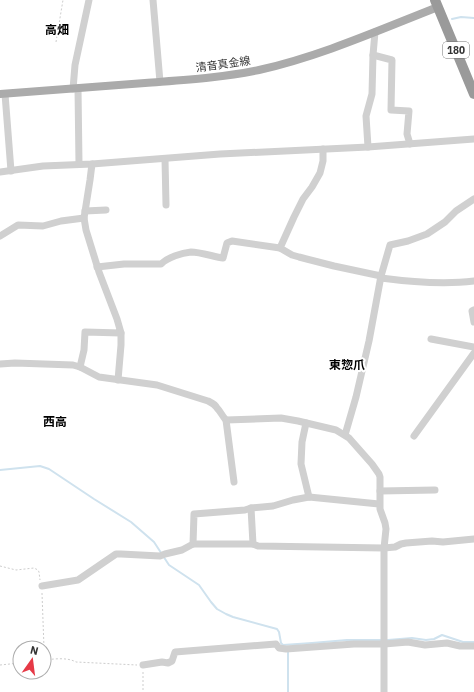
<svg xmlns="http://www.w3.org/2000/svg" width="474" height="692" viewBox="0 0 474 692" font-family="'IBM Plex Sans','Noto Sans JP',sans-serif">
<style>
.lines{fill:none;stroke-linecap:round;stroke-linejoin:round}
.stream{stroke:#cfe2ee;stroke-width:2}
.path{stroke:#cdcdcd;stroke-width:1;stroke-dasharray:2 2;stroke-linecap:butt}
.minor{stroke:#d0d0d0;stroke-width:7}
.major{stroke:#ababab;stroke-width:8}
.highway{stroke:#9a9a9a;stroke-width:10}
.labels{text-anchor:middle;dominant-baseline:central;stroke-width:4;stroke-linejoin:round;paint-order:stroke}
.shield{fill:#fff;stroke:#707070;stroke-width:1}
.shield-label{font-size:10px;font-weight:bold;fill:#333}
.street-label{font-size:11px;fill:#333;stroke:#fff}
.neighbourhood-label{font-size:12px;font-weight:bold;fill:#000;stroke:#fff}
</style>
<rect width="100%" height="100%" fill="#fff"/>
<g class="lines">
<g class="stream">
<path d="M452,19l9,-2 13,1"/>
<path d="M0,470l40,-4 9,3 45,30 37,23 23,20 15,23 30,20 12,17 6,7 9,5 7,3 44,12 2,3 2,11 2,2 29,-2 35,-3h41l24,-2 14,2 8,-1 8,-4 21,7h11"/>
<path d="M288,650v42"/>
</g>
<g class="path">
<path d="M56,42l7,-42"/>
<path d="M0,566l16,4 18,-2 4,2 1,2 1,8"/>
<path d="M42,593l2,55"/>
<path d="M44,649l1,10"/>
<path d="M44,660c10,-1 23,-3 32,2l61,3"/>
<path d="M0,665l20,-2"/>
<path d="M143,672v20"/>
</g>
<g class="minor">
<path d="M153,0l7,82"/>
<path d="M373,55l19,5 -1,50 18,1 -2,23 3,10"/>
<path d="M78,88l1,76"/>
<path d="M73,89l2,-24 14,-65"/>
<path d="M5,94l6,77"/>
<path d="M368,147l-2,-31 6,-22 1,-39 2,-23"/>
<path d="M323,149v12l-3,12 -8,14 -9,12 -9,18 -14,31 12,7 7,2 35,9 47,10"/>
<path d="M165,159l1,46"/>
<path d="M0,172l43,-6 49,-2 128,-10 148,-7 106,-8"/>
<path d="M85,211l21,-1"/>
<path d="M0,236l18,-11 25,1 18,-5 23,-3"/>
<path d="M97,267l27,-3h37c7,-7 21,-11 30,-12 9,0 24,5 32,6l4,-15 5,-2 48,7"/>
<path d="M381,278c30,4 62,7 93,3"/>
<path d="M474,310l-2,1 2,11"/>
<path d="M431,339l43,8"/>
<path d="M0,364l15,-1 58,2 7,2 19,10 58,8 51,16c4,2 7,3 9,7 4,4 5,8 9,12l55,-2 17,3 38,9 13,8 23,26 7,10 1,3v32l5,14 1,6 -2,19v144"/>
<path d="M80,367l4,-17 1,-18 36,1 -4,-14 -18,-47 -13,-42 -2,-12 6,-38 2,-16"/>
<path d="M118,380l3,-35v-12"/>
<path d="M226,420l8,62"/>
<path d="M306,423l-4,19 -1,22 8,33"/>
<path d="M345,435l11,-38 13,-56 12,-65 9,-31 18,-4 19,-7 18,-12 11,-11 18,-12"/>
<path d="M414,436l60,-83"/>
<path d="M380,491l55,-1"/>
<path d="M251,508l2,36 5,2 126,2 11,-1 6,-3 5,-1 26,-2 11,1 31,-3"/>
<path d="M193,544h60"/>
<path d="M42,586l36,-6 38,-26h5l39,2 5,-2 17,-4 11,-6 1,-30 51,-4 6,-2 22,-2 20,-6 16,-3 70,7"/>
<path d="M143,665l19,-3 6,1 4,-2 3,-9 101,-8 3,4 7,1 68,-5h30l24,-2 17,3 22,-2 13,3h14"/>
</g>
<path class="major" d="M0,94c48,-4 96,-7 145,-11 38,-3 76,-5 114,-13 62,-14 120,-40 179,-63"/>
<path class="highway" d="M435,0l39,94"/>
</g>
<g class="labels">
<rect class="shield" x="443" y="42" width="26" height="16" rx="3"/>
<g class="shield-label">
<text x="456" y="50">180</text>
</g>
<g class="street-label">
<text transform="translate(223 64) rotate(-8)">清音真金線</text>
</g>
<g class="neighbourhood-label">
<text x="57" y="29">高畑</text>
<text x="347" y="364">東惣爪</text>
<text x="55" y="421">西高</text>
</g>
</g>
<g transform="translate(32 660) rotate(14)"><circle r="19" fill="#ffffff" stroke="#adadad"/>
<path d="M0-3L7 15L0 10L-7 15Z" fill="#e63946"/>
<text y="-6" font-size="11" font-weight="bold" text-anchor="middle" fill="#333333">N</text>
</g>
</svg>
